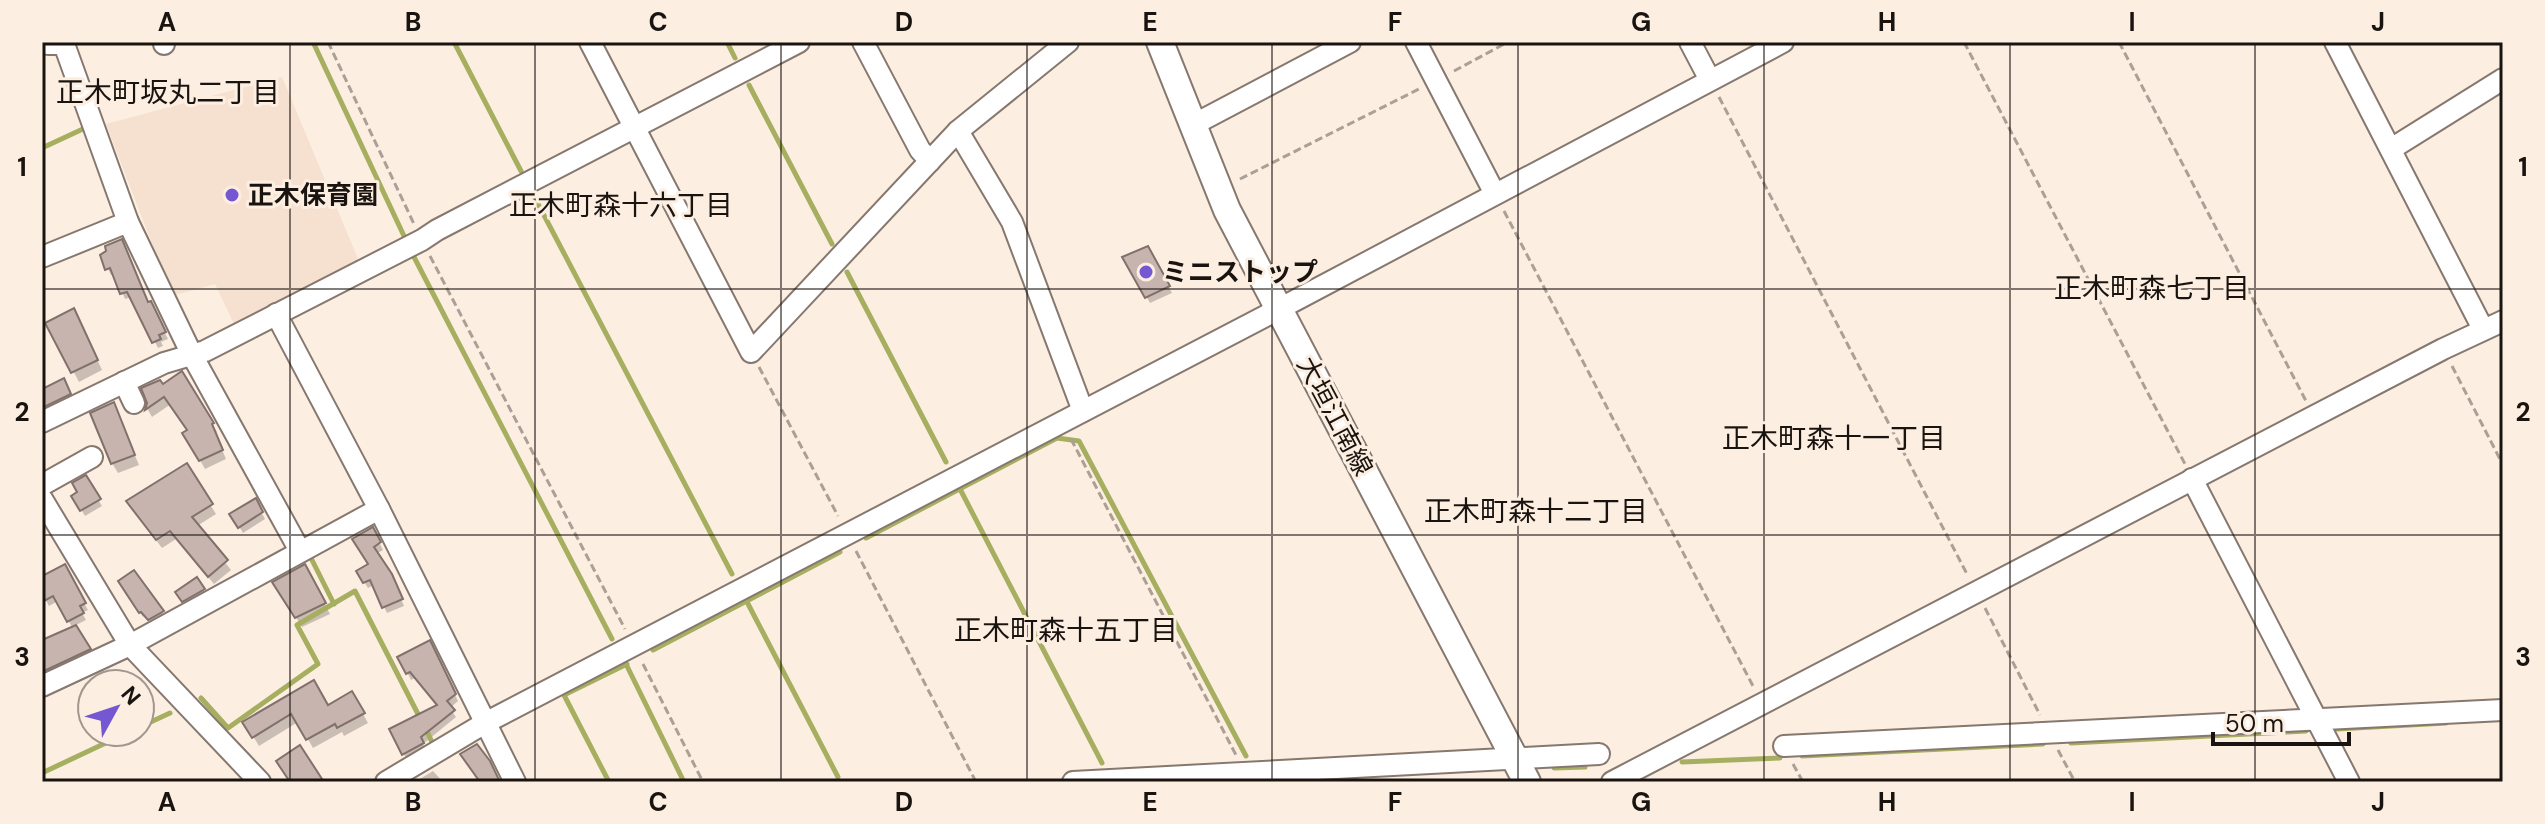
<svg xmlns="http://www.w3.org/2000/svg" width="2545" height="824" viewBox="0 0 2545 824" font-family="'DM Sans','Noto Sans JP',sans-serif">
<style>
.built{fill:#f6e1d0}
.shadow{fill:#0003}
.lines{fill:none;stroke-linecap:round;stroke-linejoin:round}
.stream{stroke:#a6ae5f;stroke-width:5}
.building{fill:#c7b4af;stroke:#81706b;stroke-width:2}
.minor-casing{stroke:#86786e;stroke-width:24}
.major-casing{stroke:#86786e;stroke-width:30}
.path{stroke:#ab9f96;stroke-width:3;stroke-dasharray:8 4;stroke-linecap:butt}
.minor{stroke:#fff;stroke-width:20}
.major{stroke:#fff;stroke-width:26}
.grid{fill:none;stroke:#191410;stroke-width:2;stroke-opacity:0.55}
.poi-dot{fill:#7557d1;stroke:#fdeee2;stroke-width:3}
.labels{text-anchor:middle;dominant-baseline:central;stroke-width:6;stroke-linejoin:round;paint-order:stroke}
.poi-label{font-size:26px;font-weight:bold;fill:#191410;stroke:#fdeee2;text-anchor:start}
.street-label{font-size:26px;fill:#191410;stroke:#fdeee2}
.neighbourhood-label{font-size:28px;fill:#191410;stroke:#fdeee2}
.neatline{fill:none;stroke:#191410;stroke-width:3}
.grid-label{font-size:26px;text-anchor:middle;font-weight:bold;fill:#191410}
</style>
<rect width="100%" height="100%" fill="#fdeee2"/>
<path class="built" d="M282,77l79,189 -127,58 -19,-40 -43,12 -66,-172z"/>
<g class="shadow">
<path d="M1147,248l25,45 -22,10 -25,-45z"/>
<path d="M102,256l46,49 2,-1 18,35 -7,3 2,4 -5,2 -26,-51 -7,2 -11,-26 -3,2z"/>
<path d="M79,320l23,50 -23,12 -31,-59z"/>
<path d="M182,374l35,58 -2,1 11,26 -21,10 -20,-35 4,-3 -18,-27 -19,13 -4,-7 1,-7 13,-16z"/>
<path d="M63,381l10,19 -31,16v-25z"/>
<path d="M113,404l26,61 -21,8 -6,-10z"/>
<path d="M186,466l30,48 -19,12 34,44 -17,14 -38,-45 -14,9 -28,-37z"/>
<path d="M85,478l17,28 -17,10 -11,-19 6,-4z"/>
<path d="M255,501l10,18 -22,14 -11,-18z"/>
<path d="M373,530l10,20 -7,4 18,29 10,23 -17,7 -13,-28 -6,3 -10,-16 12,-7z"/>
<path d="M64,567l24,43 -6,3 4,7 -12,6 20,34 -52,24v-42l31,-13 -15,-28 -9,5 -7,-13v-14z"/>
<path d="M304,567l26,47 -28,13 -27,-44z"/>
<path d="M133,573l32,44 -13,7 -7,-9 -2,2 -23,-35z"/>
<path d="M197,580l10,16 -20,11 -9,-14z"/>
<path d="M429,643l29,58 -8,7 6,9 -33,27 3,6 -19,10 -15,-30 47,-24 -24,-28 -4,2 -11,-22z"/>
<path d="M313,683l15,25 24,-14 16,29 -24,13 -2,-4 -29,16 -15,-26 -39,24 -14,-23z"/>
<path d="M433,771l10,11h-28z"/>
</g>
<g class="lines">
<g class="stream">
<path d="M313,42l91,194"/>
<path d="M454,42l67,129"/>
<path d="M727,42l8,16"/>
<path d="M749,85l83,159"/>
<path d="M42,148l43,-20"/>
<path d="M535,198l197,376"/>
<path d="M413,255l199,384"/>
<path d="M847,272l99,190"/>
<path d="M960,489l142,274"/>
<path d="M866,538l191,-100 22,3 167,315"/>
<path d="M311,558l23,46"/>
<path d="M746,600l92,177"/>
<path d="M653,650l187,-98"/>
<path d="M625,662l59,120"/>
<path d="M201,698l27,30 90,-64 -21,-39 58,-34 65,127"/>
<path d="M140,727l30,-14"/>
<path d="M425,727l6,13"/>
<path d="M2337,729l109,-6"/>
<path d="M2071,743l235,-12"/>
<path d="M1802,756l241,-12"/>
<path d="M1682,762l98,-4"/>
<path d="M1554,768l31,-1"/>
<path d="M42,773l87,-41"/>
<path d="M609,782l-45,-87 63,-31"/>
</g>
</g>
<g class="building">
<path d="M122,239l26,63 3,-1 15,31 -7,3 2,4 -9,4 -25,-51 -7,2 -10,-26 -5,2 -5,-15 6,-4 -1,-5z"/>
<path d="M1148,246l22,40 -25,12 -23,-41z"/>
<path d="M74,308l24,52 -27,13 -26,-50z"/>
<path d="M182,371l32,52 -2,1 11,26 -24,11 -17,-28 5,-3 -23,-33 -19,13 2,-7 -6,-15 19,-8 3,4z"/>
<path d="M64,378l7,16 -29,14v-19z"/>
<path d="M114,402l21,53 -24,9 -21,-51z"/>
<path d="M187,463l26,41 -21,13 36,43 -20,17 -38,-46 -14,9 -30,-39z"/>
<path d="M86,475l15,24 -21,12 -9,-15 6,-4 -5,-9z"/>
<path d="M256,498l7,14 -25,16 -9,-14z"/>
<path d="M373,527l8,15 -7,5 18,27 11,25 -21,9 -12,-28 -7,3 -7,-12 12,-7 -16,-25z"/>
<path d="M65,564l21,39 -6,3 4,7 -17,9 -14,-26 -11,6v-26z"/>
<path d="M305,564l21,39 -31,15 -23,-36z"/>
<path d="M134,570l30,41 -16,9 -7,-8 -2,1 -21,-32z"/>
<path d="M197,577l8,12 -23,13 -7,-10z"/>
<path d="M76,625l15,24 -49,23v-32z"/>
<path d="M430,640l26,54 -9,7 8,9 -34,27 3,6 -22,12 -13,-26 48,-24 -27,-33 -4,2 -9,-17z"/>
<path d="M314,680l14,25 24,-14 13,22 -28,15 -2,-4 -29,16 -15,-26 -39,24 -10,-16z"/>
<path d="M477,744l13,17 10,21h-20l-20,-28z"/>
<path d="M300,745l24,37h-34l-14,-21z"/>
</g>
<g class="lines">
<g class="minor-casing">
<g id="minor">
<path d="M47,42l1,2h16l64,178 64,133 108,196"/>
<path d="M164,42v2"/>
<path d="M590,42l161,310 207,-221 110,-89"/>
<path d="M863,42l57,108 10,11"/>
<path d="M1416,42l79,152"/>
<path d="M1690,42l20,38"/>
<path d="M2335,42l148,287"/>
<path d="M1191,126l159,-84"/>
<path d="M958,131l54,91 71,189"/>
<path d="M2391,149l112,-70"/>
<path d="M42,257l86,-35"/>
<path d="M276,314l103,195 136,273"/>
<path d="M124,382l10,21"/>
<path d="M42,422l122,-59 41,-12 217,-111 15,-10 362,-188"/>
<path d="M2192,479l157,303"/>
<path d="M42,485l50,-28"/>
<path d="M42,499l88,146 130,137"/>
<path d="M42,686l88,-41 249,-136"/>
<path d="M1784,746l719,-36"/>
<path d="M386,782l99,-59 794,-414 504,-267"/>
<path d="M1073,782l526,-28"/>
<path d="M1612,782l831,-433 60,-28"/>
</g>
</g>
<g class="major-casing">
<path id="major" d="M1160,42l67,168 300,572"/>
</g>
<g class="path">
<path d="M328,42l86,182"/>
<path d="M1964,42l221,422"/>
<path d="M2119,42l187,359"/>
<path d="M1454,71l54,-29"/>
<path d="M1719,97l249,479"/>
<path d="M1240,179l179,-90"/>
<path d="M1504,211l249,475"/>
<path d="M430,256l195,373"/>
<path d="M2452,366l51,99"/>
<path d="M759,367l79,149"/>
<path d="M1071,439l165,316"/>
<path d="M856,551l120,231"/>
<path d="M1985,608l55,107"/>
<path d="M643,664l60,118"/>
<path d="M2058,750l17,32"/>
<path d="M1793,764l10,18"/>
</g>
<use href="#minor" class="minor"/>
<use href="#major" class="major"/>
</g>
<path class="grid" d="M290,42v740M535,42v740M781,42v740M1027,42v740M1272,42v740M1518,42v740M1764,42v740M2010,42v740M2255,42v740M42,289h2461M42,535h2461"/>
<g class="poi-dot">
<circle cx="232" cy="195" r="8"/>
<circle cx="1146" cy="272" r="8"/>
</g>
<g class="labels">
<g class="poi-label">
<text x="248" y="195">正木保育園</text>
<text x="1162" y="272">ミニストップ</text>
</g>
<g class="street-label">
<text transform="translate(1335 416) rotate(62)">大垣江南線</text>
</g>
<g class="neighbourhood-label">
<text x="168" y="92">正木町坂丸二丁目</text>
<text x="621" y="205">正木町森十六丁目</text>
<text x="2152" y="288">正木町森七丁目</text>
<text x="1834" y="438">正木町森十一丁目</text>
<text x="1536" y="511">正木町森十二丁目</text>
<text x="1066" y="630">正木町森十五丁目</text>
</g>
</g>
<rect width="2545" height="824" fill="none" stroke="#fdeee2" stroke-width="88"/>
<g transform="translate(116 708) rotate(50)"><circle r="38" fill="#fdeee2" stroke="#a2978e" stroke-width="2"/>
<path d="M0-6L14 30L0 20L-14 30Z" fill="#7557d1"/>
<text y="-12" font-size="22" font-weight="bold" text-anchor="middle" fill="#191410">N</text>
</g>
<path d="M2213 732v12h136v-12" fill="none" stroke="#191410" stroke-width="4"/>
<text x="2225" y="732" font-size="24" fill="#191410" stroke="#fdeee2" stroke-width="6" paint-order="stroke">50 m</text>
<rect x="44" y="44" width="2457" height="736" class="neatline"/>
<g class="grid-label">
<text x="167" y="31">A</text>
<text x="413" y="31">B</text>
<text x="658" y="31">C</text>
<text x="904" y="31">D</text>
<text x="1150" y="31">E</text>
<text x="1395" y="31">F</text>
<text x="1641" y="31">G</text>
<text x="1887" y="31">H</text>
<text x="2132" y="31">I</text>
<text x="2378" y="31">J</text>
<text x="22" y="176">1</text>
<text x="2523" y="176">1</text>
<text x="22" y="421">2</text>
<text x="2523" y="421">2</text>
<text x="22" y="666">3</text>
<text x="2523" y="666">3</text>
<text x="167" y="811">A</text>
<text x="413" y="811">B</text>
<text x="658" y="811">C</text>
<text x="904" y="811">D</text>
<text x="1150" y="811">E</text>
<text x="1395" y="811">F</text>
<text x="1641" y="811">G</text>
<text x="1887" y="811">H</text>
<text x="2132" y="811">I</text>
<text x="2378" y="811">J</text>
</g>
</svg>
